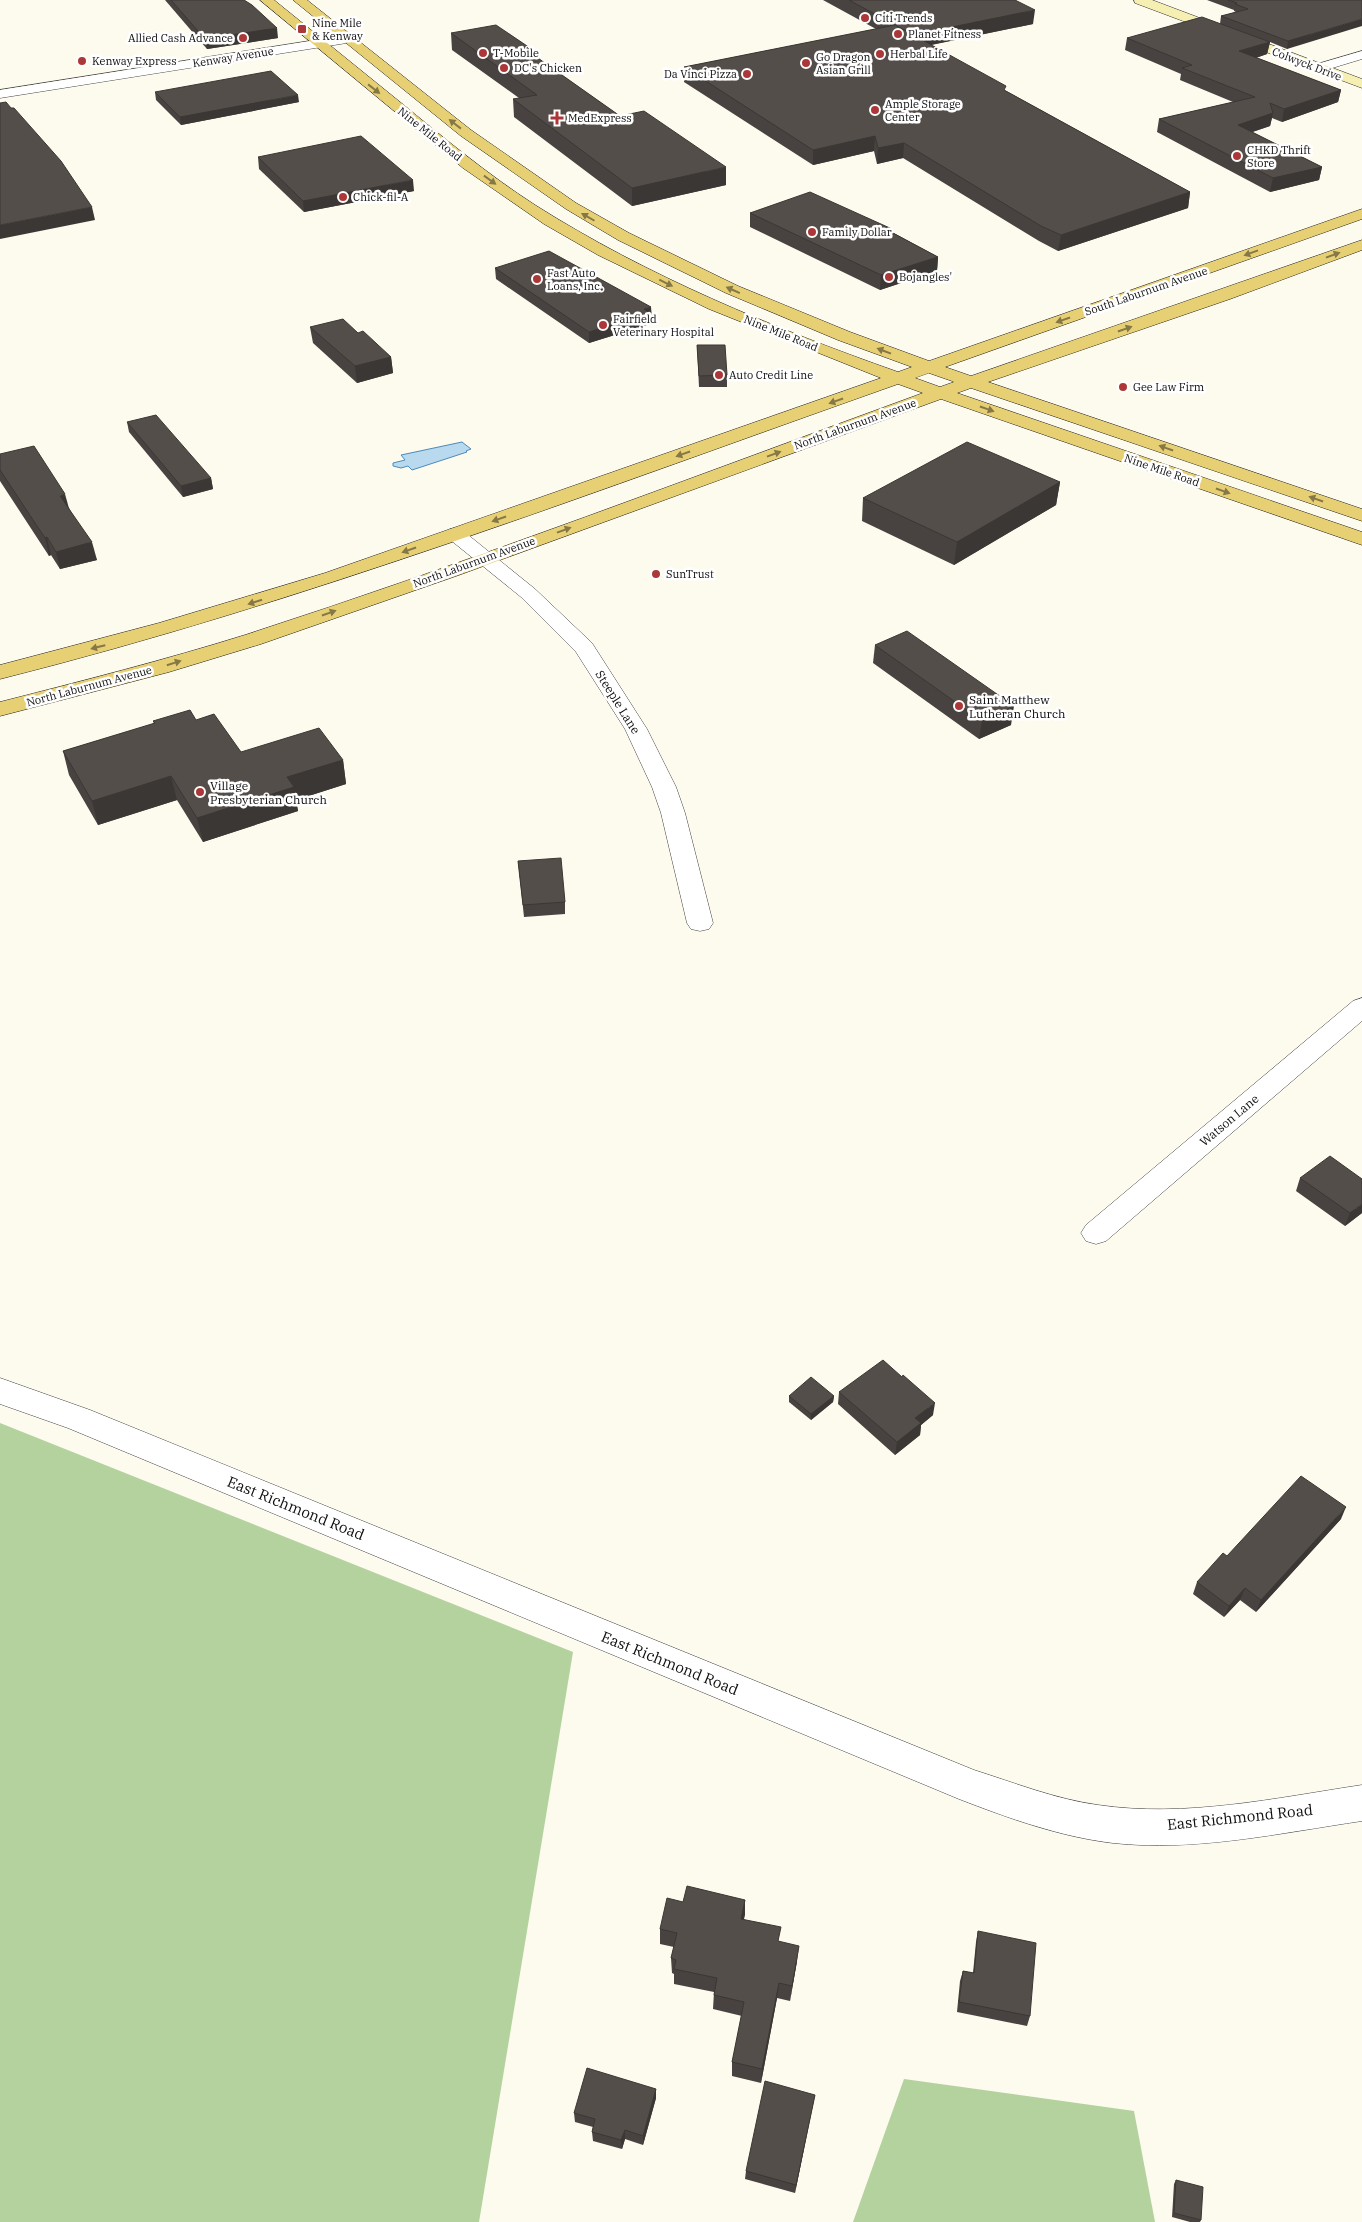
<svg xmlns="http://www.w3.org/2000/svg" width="1362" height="2222" viewBox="0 0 1362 2222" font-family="'IBM Plex Serif',serif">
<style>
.forest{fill:#b3d29e}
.water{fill:#b9d9ee;stroke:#4a8bbc}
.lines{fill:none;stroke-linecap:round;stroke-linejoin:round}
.street-casing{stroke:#404040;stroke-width:1}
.secondary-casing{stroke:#2f2f2f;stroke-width:1}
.primary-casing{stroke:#1e1e1e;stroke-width:1}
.street{fill:#fff;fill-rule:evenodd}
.secondary{fill:#f5efb2;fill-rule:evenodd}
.primary{fill:#e7cf74;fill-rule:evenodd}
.wall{fill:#484340}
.shaded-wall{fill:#3b3734}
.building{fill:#544e4a;stroke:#3b3734}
.oneway{fill:#857846}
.poi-dot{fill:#ab3738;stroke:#fff;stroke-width:2}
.labels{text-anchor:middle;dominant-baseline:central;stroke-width:5;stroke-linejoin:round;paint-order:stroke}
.far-poi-label{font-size:11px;fill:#0d0d0d;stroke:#fff;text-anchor:start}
.far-street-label{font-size:11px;fill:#0d0d0d;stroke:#fff}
.poi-label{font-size:12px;fill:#0d0d0d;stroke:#fff;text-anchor:start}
.street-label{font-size:12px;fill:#0d0d0d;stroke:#fff}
.near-street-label{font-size:15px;fill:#0d0d0d;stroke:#fff}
</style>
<rect width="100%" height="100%" fill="#fdfaee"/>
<g class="forest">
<path d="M0,1423l573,229 -94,570h-479z"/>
<path d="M904,2079l230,32 21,111h-302z"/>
</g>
<path class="water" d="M462,442l9,7 -5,2 1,1 -55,18 -4,-4 -7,2 -8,-2v-3l12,-3 -4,-5z"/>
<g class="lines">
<g class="street-casing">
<g id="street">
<path d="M348,35l7,4 -2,3 -353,56v-8z"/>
<path d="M1362,51v8l-43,13 -7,-4 2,-3z"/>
<path d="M455,528l7,2 73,59 57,54 55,86 29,58 9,26 28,110 -4,6 -9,2 -9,-2 -4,-6 -26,-110 -9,-26 -27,-58 -49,-77 -55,-55 -73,-59 -3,-4 3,-4z"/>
<path d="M1362,998v23l-256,220 -10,3 -10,-3 -5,-8 5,-8 267,-224z"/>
<path d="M0,1378l90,32 884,360c41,13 81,29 124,35 87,13 178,-7 264,-20v36c-82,12 -167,31 -249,22 -52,-6 -105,-25 -154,-44l-891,-371 -68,-24z"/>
</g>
</g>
<g class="secondary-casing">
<path id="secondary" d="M1134,0h18l210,79v9l-227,-85z"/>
</g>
<g class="primary-casing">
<path id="primary" d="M260,0h14c42,34 84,68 126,102 44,36 87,72 135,103 112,71 238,123 363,167l14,-5 -74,-27 -112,-47 -108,-53 -52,-31 -105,-73 -168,-136h14l164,130 105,73 53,30 109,53 112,46 79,29 433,-152v10l-417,148 26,9 391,-136v10l-132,49 -242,83 374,127v12l-391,-133 -14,5 405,139v13l-421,-146 -482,176 -198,69 -92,28 -169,44v-14c82,-21 165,-42 245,-67 229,-74 453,-160 678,-242l-25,-9c-297,105 -592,218 -898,295v-14l159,-42 166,-50 556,-195 -172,-69 -111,-54 -54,-31 -81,-56zM929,373l23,8 2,1 -14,5 -25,-9z"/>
</g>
<use href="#street" class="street"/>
<use href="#secondary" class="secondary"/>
<use href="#primary" class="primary"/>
</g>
<g class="wall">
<path d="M165,0h79l34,38 -71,11z"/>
<path d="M823,0h192l18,24 -103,21 76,46 184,101 -2,16 -130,43 -19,-10 -136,-83 -26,6 -3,-13 -61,14 -129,-83v-15l192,-38z"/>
<path d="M1207,0h155l-75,49 -17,-7 -3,12 -11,4 85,32 -3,12 -56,20 -10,-4 -2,8 -18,6 70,35 -3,13 -49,12 -113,-60 2,-13 74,-17 -53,-22 1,-6 -56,-24 2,-12 93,-14 1,-8 15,-4 -2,-1v-1z"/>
<path d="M451,33l82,17v5l87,61 106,69 -94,21 -118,-89 -1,-18 6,-1 -67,-48z"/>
<path d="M155,92l144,10 -118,23 -25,-25z"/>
<path d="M258,157l156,34 -110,21 -45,-43z"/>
<path d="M750,213l142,19 46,25 -1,14 -57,19 -130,-63z"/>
<path d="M495,268l157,50h-2v6l-61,19 -93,-64z"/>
<path d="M310,327l48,6 33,24 2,16 -36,10 -44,-40z"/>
<path d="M697,345l30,30v12h-28z"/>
<path d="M127,422l84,56 2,11 -30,8 -54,-65z"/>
<path d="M0,454l69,54 28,52 -37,9 -9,-14 -2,1 -49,-75z"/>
<path d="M1060,482l-4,23 -102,60 -92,-44 1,-23z"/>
<path d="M875,645l136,80 -32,14 -106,-76z"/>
<path d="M196,720l45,32 102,8 3,24 -50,16 2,11 -95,31 -26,-42 -79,25 -29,-50 -6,-24 91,-27 -1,-3z"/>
<path d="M518,861l47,41v12l-41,3z"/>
<path d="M1300,1178l62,35 -17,13 -49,-35z"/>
<path d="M902,1377l31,38 -12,10 -1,10 -25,20 -57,-51 1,-12z"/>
<path d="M789,1396h45l-1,6 -22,18 -22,-18z"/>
<path d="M1341,1519l-85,93 -16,-12 -16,17 -31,-23 4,-12 30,-26z"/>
<path d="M745,1900l-1,19 35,23 18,19 -7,40 -13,-3 -16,85 -29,-7v-14l10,-46 -29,-7 1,-17 -40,-8v-10l-2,-1 -1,-15 3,-11 -14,-3v-15l23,-27z"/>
<path d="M978,1931l52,85 -3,10 -70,-14 3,-31 3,-10 10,2 3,-31z"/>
<path d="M656,2089v9l-13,47 -18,-6 -3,10 -29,-8 -1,-9 1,-5 -18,-5 -1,-9z"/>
<path d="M815,2095l-20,98 -50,-14 1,-8z"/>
<path d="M1176,2180l25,40 -1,2h-10l-18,-5 2,-33z"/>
</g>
<g class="shaded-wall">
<path d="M1035,10l-2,14 -121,25 1,-14z"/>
<path d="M1362,19v7l-75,23 1,-8z"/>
<path d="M277,28l1,10 -71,11 -2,-10z"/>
<path d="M1270,42l-3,12 -30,10 2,-13z"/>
<path d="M533,50l1,17 -6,-16z"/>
<path d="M1341,90l-3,12 -56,20 2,-13z"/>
<path d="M298,95l1,7 -118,23 -1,-8z"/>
<path d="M1273,113l-3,13 -35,12 3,-13z"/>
<path d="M875,136l-1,15 -61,14v-15z"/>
<path d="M904,143l-1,15 -26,6 1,-16z"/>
<path d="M726,167v18l-94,21v-18z"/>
<path d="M1322,167l-3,13 -49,12 3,-14z"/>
<path d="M413,180l1,11 -110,21 -1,-11z"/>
<path d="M1190,192l-2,16 -130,43 3,-16z"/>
<path d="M92,207l3,13 -95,19v-14z"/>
<path d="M938,257l-1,14 -57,19 1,-15z"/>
<path d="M651,307l1,11h-2v6l-61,19v-11l55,-23z"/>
<path d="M391,357l2,16 -36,10 -2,-17z"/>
<path d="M211,478l2,11 -30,8 -2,-11z"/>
<path d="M1060,482l-4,23 -102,60 3,-23z"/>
<path d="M65,494l5,18 -10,-16z"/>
<path d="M47,537l4,18 -2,1 -4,-18z"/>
<path d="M92,542l5,18 -37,9 -4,-17z"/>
<path d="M1014,706l-3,19 -32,14 3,-18z"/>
<path d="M343,760l3,24 -50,16 2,11 -95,31 -6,-24 90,-41z"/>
<path d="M171,776l6,24 -79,25 -6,-24z"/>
<path d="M1362,1204v9l-17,13 5,-13z"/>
<path d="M834,1396l-1,6 -22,18v-6z"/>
<path d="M935,1403l-2,12 -12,10 -1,10 -25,20 2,-13 18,-24z"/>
<path d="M1346,1507l-5,12 -85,93 5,-12z"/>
<path d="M1245,1588l-5,12 -16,17 5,-11z"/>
<path d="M745,1900v15l-5,19 1,-15z"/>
<path d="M799,1946l-2,15 -7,40 2,-15z"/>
<path d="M779,1983l-2,15 -16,85 1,-14z"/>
<path d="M656,2089v9l-13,47v-9z"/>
<path d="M815,2095l-2,9 -18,89 1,-8z"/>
<path d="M625,2130v9l-3,10 -1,-9z"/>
</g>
<g class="building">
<path d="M171,0h73l8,5 25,23 -72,11z"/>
<path d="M849,0h166l20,10 -122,25z"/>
<path d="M1228,0h134v19l-74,22 -67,-25 27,-7 -13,-5 2,-1z"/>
<path d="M1202,17l68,25 -31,9 102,39 -57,19 -14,-6 3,10 -35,12 84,42 -49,11 -114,-59 96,-22 -73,-29 10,-3 -65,-27z"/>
<path d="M496,25l37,25 -5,1 92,65 24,-5 82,56 -94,21 -119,-89 24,-4 -86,-62z"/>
<path d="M895,25l111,61 -2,4 186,102 -129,43 -20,-9 -137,-83 -26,5 -3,-12 -62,14 -129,-83z"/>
<path d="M271,71l27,24 -118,22 -25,-25z"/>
<path d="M6,102l5,6h3l47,53 31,46 -92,18v-122z"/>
<path d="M361,136l52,44 -110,21 -45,-44z"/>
<path d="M810,192l82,37 -3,2 49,26 -57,18 -131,-62z"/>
<path d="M549,251l102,56 -7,2 6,4 -61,19 -94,-64z"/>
<path d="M343,319l15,14 5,-2 28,26 -36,9 -45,-39z"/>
<path d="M697,345h28l2,30 -28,1z"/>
<path d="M156,415l55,63 -30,8 -54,-64z"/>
<path d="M967,442l93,40 -103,60 -94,-44z"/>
<path d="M34,446l31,48 -5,2 32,46 -36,10 -9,-15 -2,1 -45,-68v-16z"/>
<path d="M907,631l107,75 -32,15 -107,-76z"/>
<path d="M190,710l6,10 18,-6 27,38 78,-24 24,32 -56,17 7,10 -97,31 -26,-42 -79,25 -29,-50 92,-28 -2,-2z"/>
<path d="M561,858l4,44 -42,3 -5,-44z"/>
<path d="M1330,1156l32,23v25l-12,9 -50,-35z"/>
<path d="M883,1360l19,17 1,-2 32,28 -20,15 6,5 -24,19 -58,-50z"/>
<path d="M811,1377l23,19 -23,18 -22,-18z"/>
<path d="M1301,1476l45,31 -85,93 -16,-12 -16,18 -32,-24 26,-29 4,3z"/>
<path d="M687,1886l58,14 -4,19 40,8 -3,14 21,5 -7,40 -13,-3 -17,86 -30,-7 12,-60 -30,-7 3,-17 -43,-9 2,-9 -5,-2 6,-25 -17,-4 7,-31 16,4z"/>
<path d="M978,1931l58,12 -6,73 -71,-14 4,-31 11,2z"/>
<path d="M587,2068l69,21 -13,47 -18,-6 -4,10 -29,-8 3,-13 -21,-6z"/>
<path d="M765,2081l50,14 -19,90 -50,-14z"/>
<path d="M1176,2180l27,7 -2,33 -27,-7z"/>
</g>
<defs><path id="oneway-solid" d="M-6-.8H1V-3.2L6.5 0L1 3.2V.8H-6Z" transform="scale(1.25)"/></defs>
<g class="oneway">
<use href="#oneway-solid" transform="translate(374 89) rotate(38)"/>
<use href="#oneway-solid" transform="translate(455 124) rotate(-142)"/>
<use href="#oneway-solid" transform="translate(490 180) rotate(36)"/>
<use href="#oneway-solid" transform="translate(588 217) rotate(-150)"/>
<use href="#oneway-solid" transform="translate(1251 253) rotate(160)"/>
<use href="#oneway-solid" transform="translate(1333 255) rotate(-20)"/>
<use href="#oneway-solid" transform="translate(666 283) rotate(26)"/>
<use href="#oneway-solid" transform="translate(733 290) rotate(-156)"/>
<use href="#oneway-solid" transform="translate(1063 320) rotate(161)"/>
<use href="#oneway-solid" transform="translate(1125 329) rotate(-19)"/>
<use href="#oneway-solid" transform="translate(884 351) rotate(-159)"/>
<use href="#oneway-solid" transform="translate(836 401) rotate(161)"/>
<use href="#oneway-solid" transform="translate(987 409) rotate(19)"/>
<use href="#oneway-solid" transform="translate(1166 448) rotate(-161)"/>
<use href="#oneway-solid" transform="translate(683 454) rotate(161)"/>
<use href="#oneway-solid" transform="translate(774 454) rotate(-20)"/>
<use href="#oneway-solid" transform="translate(1223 491) rotate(19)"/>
<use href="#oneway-solid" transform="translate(1316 499) rotate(-161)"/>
<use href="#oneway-solid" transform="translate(499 519) rotate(161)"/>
<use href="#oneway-solid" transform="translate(564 530) rotate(-20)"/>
<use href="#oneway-solid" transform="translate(409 550) rotate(161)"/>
<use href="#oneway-solid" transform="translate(255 602) rotate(162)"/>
<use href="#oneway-solid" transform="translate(329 613) rotate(-19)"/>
<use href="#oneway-solid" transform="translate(98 647) rotate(166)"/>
<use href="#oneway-solid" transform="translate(174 663) rotate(-17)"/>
</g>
<g class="poi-dot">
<circle cx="865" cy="18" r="5"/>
<rect x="297" y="24" width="10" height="10" rx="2.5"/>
<circle cx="898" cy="34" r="5"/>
<circle cx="243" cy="38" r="5"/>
<circle cx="483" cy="53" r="5"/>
<circle cx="880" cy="54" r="5"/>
<circle cx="82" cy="61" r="5"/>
<circle cx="806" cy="63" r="5"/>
<circle cx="504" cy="68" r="5"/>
<circle cx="747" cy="74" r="5"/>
<circle cx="875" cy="110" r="5"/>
<path d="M554.5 110.5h5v5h5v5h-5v5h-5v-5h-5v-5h5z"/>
<circle cx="1237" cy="156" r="5"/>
<circle cx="343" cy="197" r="5"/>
<circle cx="812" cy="232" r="5"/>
<circle cx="889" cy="277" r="5"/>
<circle cx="537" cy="279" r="5"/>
<circle cx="603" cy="325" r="5"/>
<circle cx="719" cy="375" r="5"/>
<circle cx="1123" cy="387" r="5"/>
<circle cx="656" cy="574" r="5"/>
<circle cx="959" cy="706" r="5"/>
<circle cx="200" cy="792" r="5"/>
</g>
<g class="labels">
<g class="far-poi-label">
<text x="875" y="18">Citi Trends</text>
<text x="312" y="23">Nine Mile<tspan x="312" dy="13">&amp; Kenway</tspan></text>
<text x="908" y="34">Planet Fitness</text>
<text x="233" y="38" text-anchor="end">Allied Cash Advance</text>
<text x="493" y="53">T-Mobile</text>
<text x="890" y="54">Herbal Life</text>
<text x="816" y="57">Go Dragon<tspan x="816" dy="13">Asian Grill</tspan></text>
<text x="92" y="61">Kenway Express</text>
<text x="514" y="68">DC's Chicken</text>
<text x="737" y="74" text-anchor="end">Da Vinci Pizza</text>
<text x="885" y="104">Ample Storage<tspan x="885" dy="13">Center</tspan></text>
<text x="568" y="118">MedExpress</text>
<text x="1247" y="150">CHKD Thrift<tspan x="1247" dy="13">Store</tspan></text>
<text x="353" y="197">Chick-fil-A</text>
<text x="822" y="232">Family Dollar</text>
<text x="547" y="273">Fast Auto<tspan x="547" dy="13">Loans, Inc.</tspan></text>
<text x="899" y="277">Bojangles'</text>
<text x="613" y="319">Fairfield<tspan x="613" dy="13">Veterinary Hospital</tspan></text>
<text x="729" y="375">Auto Credit Line</text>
<text x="1133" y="387">Gee Law Firm</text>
<text x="666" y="574">SunTrust</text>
</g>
<g class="far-street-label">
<text transform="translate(233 57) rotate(-9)">Kenway Avenue</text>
<text transform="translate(1307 64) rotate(21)">Colwyck Drive</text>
<text transform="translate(430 134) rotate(39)">Nine Mile Road</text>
<text transform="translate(1146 291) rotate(-19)">South Laburnum Avenue</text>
<text transform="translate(781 333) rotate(22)">Nine Mile Road</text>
<text transform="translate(855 424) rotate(-20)">North Laburnum Avenue</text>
<text transform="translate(1162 470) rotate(19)">Nine Mile Road</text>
<text transform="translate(474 562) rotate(-20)">North Laburnum Avenue</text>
<text transform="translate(89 686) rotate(-15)">North Laburnum Avenue</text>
</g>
<g class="poi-label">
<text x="969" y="699">Saint Matthew<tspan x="969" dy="14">Lutheran Church</tspan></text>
<text x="210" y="785">Village<tspan x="210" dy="14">Presbyterian Church</tspan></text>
</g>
<g class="street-label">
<text transform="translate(618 702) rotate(58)">Steeple Lane</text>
<text transform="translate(1229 1120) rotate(-40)">Watson Lane</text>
</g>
<g class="near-street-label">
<text transform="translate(296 1508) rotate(22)">East Richmond Road</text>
<text transform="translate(670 1663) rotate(22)">East Richmond Road</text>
<text transform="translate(1240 1817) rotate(-6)">East Richmond Road</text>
</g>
</g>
</svg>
